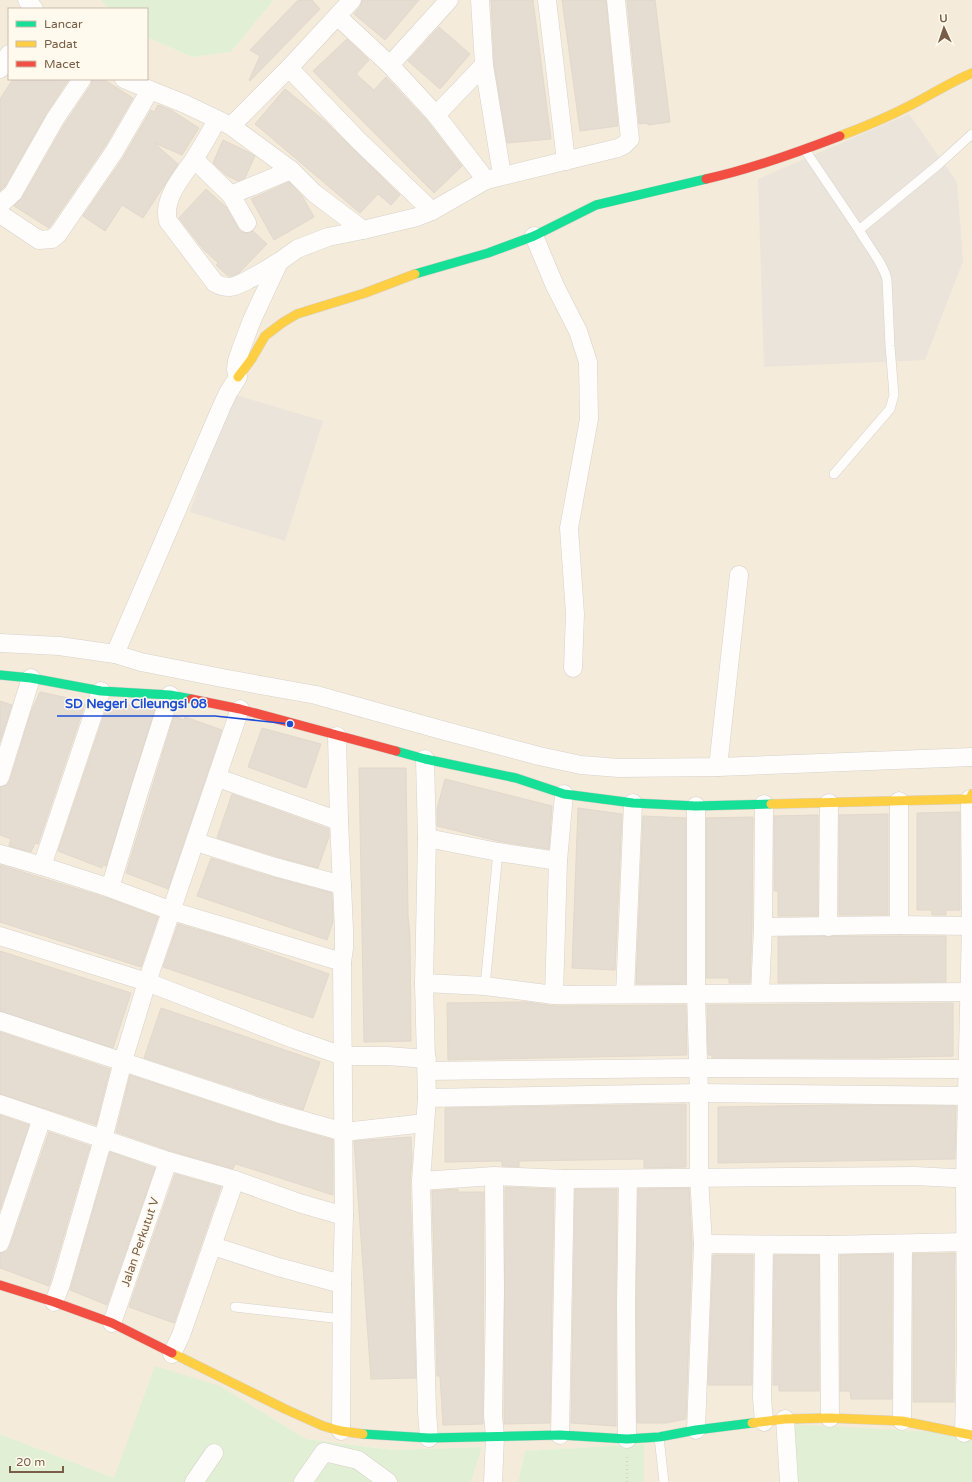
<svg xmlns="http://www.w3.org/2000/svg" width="972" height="1482" viewBox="0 0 972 1482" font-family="'Varela Round',sans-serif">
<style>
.residential{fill:#f4ebda}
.industrial{fill:#ebe4db}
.green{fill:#e1f0d4}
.building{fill:#e5ddd2;stroke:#e2d8cc}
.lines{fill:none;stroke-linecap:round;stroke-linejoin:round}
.lane-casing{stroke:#d7d1c9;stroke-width:10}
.street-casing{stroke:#d7d1c9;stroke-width:19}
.fast-casing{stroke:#d7d0c7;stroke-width:10}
.slow-casing{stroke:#d7d0c7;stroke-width:10}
.jam-casing{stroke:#d7d0c7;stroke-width:10}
.path{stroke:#dbd4cd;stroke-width:2.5;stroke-dasharray:1 3;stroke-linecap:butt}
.lane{stroke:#fefdfc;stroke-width:9}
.street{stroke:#fefdfc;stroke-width:18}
.fast{stroke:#16e098;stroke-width:9}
.slow{stroke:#ffcf43;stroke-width:9}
.jam{stroke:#f24e42;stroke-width:9}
.labels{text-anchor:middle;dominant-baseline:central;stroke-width:3;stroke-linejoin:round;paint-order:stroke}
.street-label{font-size:12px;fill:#795e47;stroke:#fffaed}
.leader{fill:none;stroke:#1d4ed8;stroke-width:1.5}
.callout-dot{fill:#1d4ed8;stroke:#fffaed;stroke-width:1.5}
.callout-label{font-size:13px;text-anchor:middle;font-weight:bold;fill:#1d4ed8;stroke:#fffaed;stroke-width:3;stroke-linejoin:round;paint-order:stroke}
</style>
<rect width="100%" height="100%" fill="#f8f4eb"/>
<path class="residential" d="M0,0h101l8,9h-100v70h138v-42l45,20 39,-5 43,-52h698v1434l-179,48h-149v-38l-119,7 -7,31h-47l11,-35 -88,3 -88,-11 -86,-53 -106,92 -114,-44z"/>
<g class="industrial">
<path d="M909,114l48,68 6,79 -38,99 -161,7 -6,-188z"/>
<path d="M229,393l94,28 -38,120 -95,-29z"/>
</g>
<g class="green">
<path d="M101,0h173l-43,52 -39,5 -45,-20v-28h-38z"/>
<path d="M155,1366l65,20 86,53 88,11 88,-3 -11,35h-471v-48l114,44z"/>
<path d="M788,1424l184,10v48h-179z"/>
<path d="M644,1444v38h-126l7,-31z"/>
</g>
<g class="building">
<path d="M298,0h14l8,9 -70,72 -1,-1 11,-24 -10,-6z"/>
<path d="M362,0h57l-34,40 -31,-26 6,-7z"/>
<path d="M491,0h42l18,139 -44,4 -13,-79z"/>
<path d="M562,0h44l12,126 -38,5z"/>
<path d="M627,0h28l15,122 -22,3v-2l-9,1z"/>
<path d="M439,27l31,27 -30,35 -32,-28z"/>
<path d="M347,39l22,21 -13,14 18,16 12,-13 42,45 34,44 -28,27 -121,-122z"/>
<path d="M13,79h56l-23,35 -41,72 -5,5v-92z"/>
<path d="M92,79h11l30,19 -28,48 -56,82 -35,-22 8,-8 42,-73 27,-40z"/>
<path d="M285,89l42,34 73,72 -9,10 -13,-11 -18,19 -105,-89z"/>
<path d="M158,105l13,5 28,18 -17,27 -28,-12 24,21 -35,54 -21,-13 -17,26 -22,-15 40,-58 28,-48 3,2z"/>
<path d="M223,140l25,12 7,4 -10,22 -7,3 -12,-6 -13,-12z"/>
<path d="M289,182l13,14 12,21 -40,23 -23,-41z"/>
<path d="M206,189l20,18 12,21 3,4 6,1 6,-2 14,13 -28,29 -7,3h-4l-12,-11 2,-2 -15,-14 -24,-31z"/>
<path d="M40,692l28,6 17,6 -47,140 -3,-1 -4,9 -22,-6 2,-7 -11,-4v-48l7,-2 3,-5 21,-68z"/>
<path d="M0,701l12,4 -12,37z"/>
<path d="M113,704l35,2 7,3 -49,157 -3,-1 -1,3 -44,-17 47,-139 5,1z"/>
<path d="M174,716l10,4 1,-3 37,13 -54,159 -42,-16z"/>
<path d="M262,728l59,16 -15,44 -58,-21z"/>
<path d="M359,768h47l2,147 2,21 1,105 -47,1z"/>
<path d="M445,779l107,27 -3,43 -47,-7 -65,-16v-17z"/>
<path d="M232,794l97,35v8l-11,31 -40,-11 -61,-19z"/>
<path d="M578,808l44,6 -7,156 -43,-2z"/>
<path d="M960,812v98h-14v5h-14v-5h-15v-97z"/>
<path d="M888,814v101h-49v-100z"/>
<path d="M818,815v101h-40v-25h-4v-75z"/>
<path d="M643,816l43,2v166h-50z"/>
<path d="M753,817l-1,110 -2,56h-21v-5h-23v-160z"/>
<path d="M211,858l61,19 60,16 1,29 -6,18 -130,-44z"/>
<path d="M0,865l107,33 51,19 -17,50 -141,-45z"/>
<path d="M178,924l52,15 99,35 -16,44 -150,-51z"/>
<path d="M832,936h114v46l-168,1v-46z"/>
<path d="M0,951l131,42 -18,55 -113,-37z"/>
<path d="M527,1002l27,4 132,-1 1,50 -239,5 -1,-57z"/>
<path d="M953,1003v53l-76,2h-165v-3h-4l-1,-50z"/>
<path d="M161,1008l159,54 -17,48 -159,-52z"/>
<path d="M0,1032l110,37 -14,56 -96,-31z"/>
<path d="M130,1075l147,49 56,16v55l-97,-31h-1l-2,5 -62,-18 -55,-19z"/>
<path d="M686,1104v63l-42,1v-9l-125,2v6l-17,-1v-5l-57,1v-54z"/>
<path d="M838,1105l118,1 -1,53 -237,4v-56z"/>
<path d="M0,1115l29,10 -29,85z"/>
<path d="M49,1132l41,14 -41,140 -49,-18v-15l7,-2 3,-5z"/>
<path d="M411,1137l1,23 -2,21 6,197 -45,1 -17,-238z"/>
<path d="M110,1152l45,16 -48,137 -37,-15z"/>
<path d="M175,1174l46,13 -47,136 -45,-16z"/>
<path d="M505,1187l49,2 -4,234 -46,1z"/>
<path d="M689,1188l3,56 -6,175 -20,4h-29l-1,-120 2,-114z"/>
<path d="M458,1189v3h26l-1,232 -40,1 -3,-49h-3l-5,-185z"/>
<path d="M575,1189h42l-1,114v123l-45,-3z"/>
<path d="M955,1253l-1,149h-41v-148z"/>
<path d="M892,1254v145h-41l-1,-8h-10v-136z"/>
<path d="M713,1255h40l-1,130h-44z"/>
<path d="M774,1255h45v136h-40v-6h-6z"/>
</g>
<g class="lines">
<g class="lane-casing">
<g id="lane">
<path d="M805,150l54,80c9,16 25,34 28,50l3,66 4,49 -4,14 -56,65"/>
<path d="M859,230l79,-65 34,-31"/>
<path d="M485,986l13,-134"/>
<path d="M235,1307l107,12"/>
<path d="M659,1437l5,45"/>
</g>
</g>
<g class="street-casing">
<g id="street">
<path d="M27,0l7,9"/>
<path d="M480,0l4,65 18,110"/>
<path d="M547,0l19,161"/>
<path d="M337,16l53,49 46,50 50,65"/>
<path d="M390,65l59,-65"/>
<path d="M289,68l69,72 74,71"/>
<path d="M0,69l9,-15"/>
<path d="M150,90l35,14 46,22 60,44 23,23 49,37 54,-13 15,-6 54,-31 132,-32 6,-3 6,-6 -1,-9 -13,-130"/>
<path d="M436,115l48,-50"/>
<path d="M217,120c-7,13 -14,25 -22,38 -12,18 -33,40 -27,63l47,62c5,3 9,4 15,4 11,-1 38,-19 49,-25"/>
<path d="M231,126l58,-58 63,-68"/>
<path d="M194,159l37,36 60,-25"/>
<path d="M231,195l16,28"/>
<path d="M0,205l13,-12 42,-74 27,-40"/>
<path d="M0,214l39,26 13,-1 6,-5 56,-82 36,-62 -26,-11"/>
<path d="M534,236l21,50 23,45 10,31 1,57 -20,109 6,86 -2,54"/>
<path d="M0,643l59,3 56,8 26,8 81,16 94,17 122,34 101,27 42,9 38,3 99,-1 254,-10"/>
<path d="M115,654l106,-246 7,-15 10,-16 -2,-8 1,-8 4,-12 11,-29 27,-58 18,-13 31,-12 35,-7"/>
<path d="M337,736l2,85 5,109v18l-2,14 2,254 -2,68 -1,147"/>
<path d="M425,759l2,79 -3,145 3,115 -6,83 6,231 2,26"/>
<path d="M718,767l21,-192"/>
<path d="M0,777l31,-99"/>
<path d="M218,778l121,43"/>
<path d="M427,838l71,14 60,9"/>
<path d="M196,842l79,25 67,18"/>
<path d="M0,854l42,12 68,22 62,23 170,51"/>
<path d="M42,866l59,-175"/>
<path d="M110,888l30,-99 30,-94"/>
<path d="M899,925l72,1"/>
<path d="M763,927l136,-2v-124"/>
<path d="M828,927l1,-124"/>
<path d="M0,936l147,46 147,57 49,17h44l40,3"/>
<path d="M424,983l61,3 69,9 418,-3"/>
<path d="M760,993l3,-66 1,-123"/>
<path d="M625,994l8,-191"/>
<path d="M554,995l4,-134 6,-67"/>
<path d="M0,1021l280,93 64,18 81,-9"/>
<path d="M427,1071l271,-3 274,1"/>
<path d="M427,1098l272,-5 273,3"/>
<path d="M0,1104l168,57 67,19 64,23 45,13"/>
<path d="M421,1181l73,-5 71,3 350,-3 57,3"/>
<path d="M0,1243l42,-125"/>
<path d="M703,1244l126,1 138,-3"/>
<path d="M829,1245l1,173"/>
<path d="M213,1246l65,21 64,17"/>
<path d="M54,1302l7,-18 42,-145 20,-78 24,-79 93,-273"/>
<path d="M112,1323l56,-162"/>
<path d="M172,1354l9,-19 54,-155"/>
<path d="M785,1419l4,63"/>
<path d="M902,1421l1,-177"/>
<path d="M764,1422l-2,-24 2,-153"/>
<path d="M696,1430l7,-186 -4,-67v-84l-3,-99v-188"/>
<path d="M964,1433l2,-83 -1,-171 6,-253 -1,-127"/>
<path d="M560,1435l5,-256"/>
<path d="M627,1439l-1,-136 2,-124"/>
<path d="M194,1482l20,-29"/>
<path d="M303,1482l21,-30 34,8 30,22"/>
<path d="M493,1482l2,-45 -2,-22 2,-124 -1,-115"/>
</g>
</g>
<g class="fast-casing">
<g id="fast">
<path d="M415,274l73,-21 46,-17 62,-31 110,-26"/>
<path d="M0,675l31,3 70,13 69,4 21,4"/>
<path d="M396,751l29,8 91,19 48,16 69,9 63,3 75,-2"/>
<path d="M363,1434l66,4 131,-3 67,4 32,-2 37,-7 56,-7"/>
</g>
</g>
<g class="slow-casing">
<g id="slow">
<path d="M840,136c24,-9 48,-19 71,-31 21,-11 40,-23 61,-32"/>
<path d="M238,377l13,-17 14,-24 17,-13 15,-9 68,-21 50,-19"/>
<path d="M771,804l199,-5 2,-5"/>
<path d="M172,1353l113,56 38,17 18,5 22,3"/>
<path d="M752,1423l33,-4 45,-1 72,3 70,14"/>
</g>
</g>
<g class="jam-casing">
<g id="jam">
<path d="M706,179c46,-10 90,-26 134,-43"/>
<path d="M191,699l49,10 156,42"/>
<path d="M0,1285l54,17 58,21 60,30"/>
</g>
</g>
<path class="path" d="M627,1482v-25"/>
<use href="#lane" class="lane"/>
<use href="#street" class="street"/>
<use href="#fast" class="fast"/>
<use href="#slow" class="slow"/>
<use href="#jam" class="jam"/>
</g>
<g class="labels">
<g class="street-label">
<text transform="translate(140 1242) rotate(-71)">Jalan Perkutut V</text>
</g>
</g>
<path class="leader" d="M290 724L215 716H57"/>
<circle class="callout-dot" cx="290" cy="724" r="4"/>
<g class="callout-label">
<text x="136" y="708">SD Negeri Cileungsi 08</text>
</g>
<rect x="8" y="8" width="140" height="72" fill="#fffaed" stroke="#c9bcab"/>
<rect x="16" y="21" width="20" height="6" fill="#16e098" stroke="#c9bcab"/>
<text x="44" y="28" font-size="12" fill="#795e47">Lancar</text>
<rect x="16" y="41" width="20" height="6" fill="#ffcf43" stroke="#c9bcab"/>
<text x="44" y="48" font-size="12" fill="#795e47">Padat</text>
<rect x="16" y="61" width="20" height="6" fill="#f24e42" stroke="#c9bcab"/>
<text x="44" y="68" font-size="12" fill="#795e47">Macet</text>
<g transform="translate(944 28) rotate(357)" stroke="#fffaed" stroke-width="3" paint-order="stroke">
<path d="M0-3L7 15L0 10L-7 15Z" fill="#795e47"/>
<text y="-6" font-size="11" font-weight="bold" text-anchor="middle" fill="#795e47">U</text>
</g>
<path d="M10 1466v6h53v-6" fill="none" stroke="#795e47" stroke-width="2"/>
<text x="16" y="1466" font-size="12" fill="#795e47" stroke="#fffaed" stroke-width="3" paint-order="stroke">20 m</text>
</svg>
